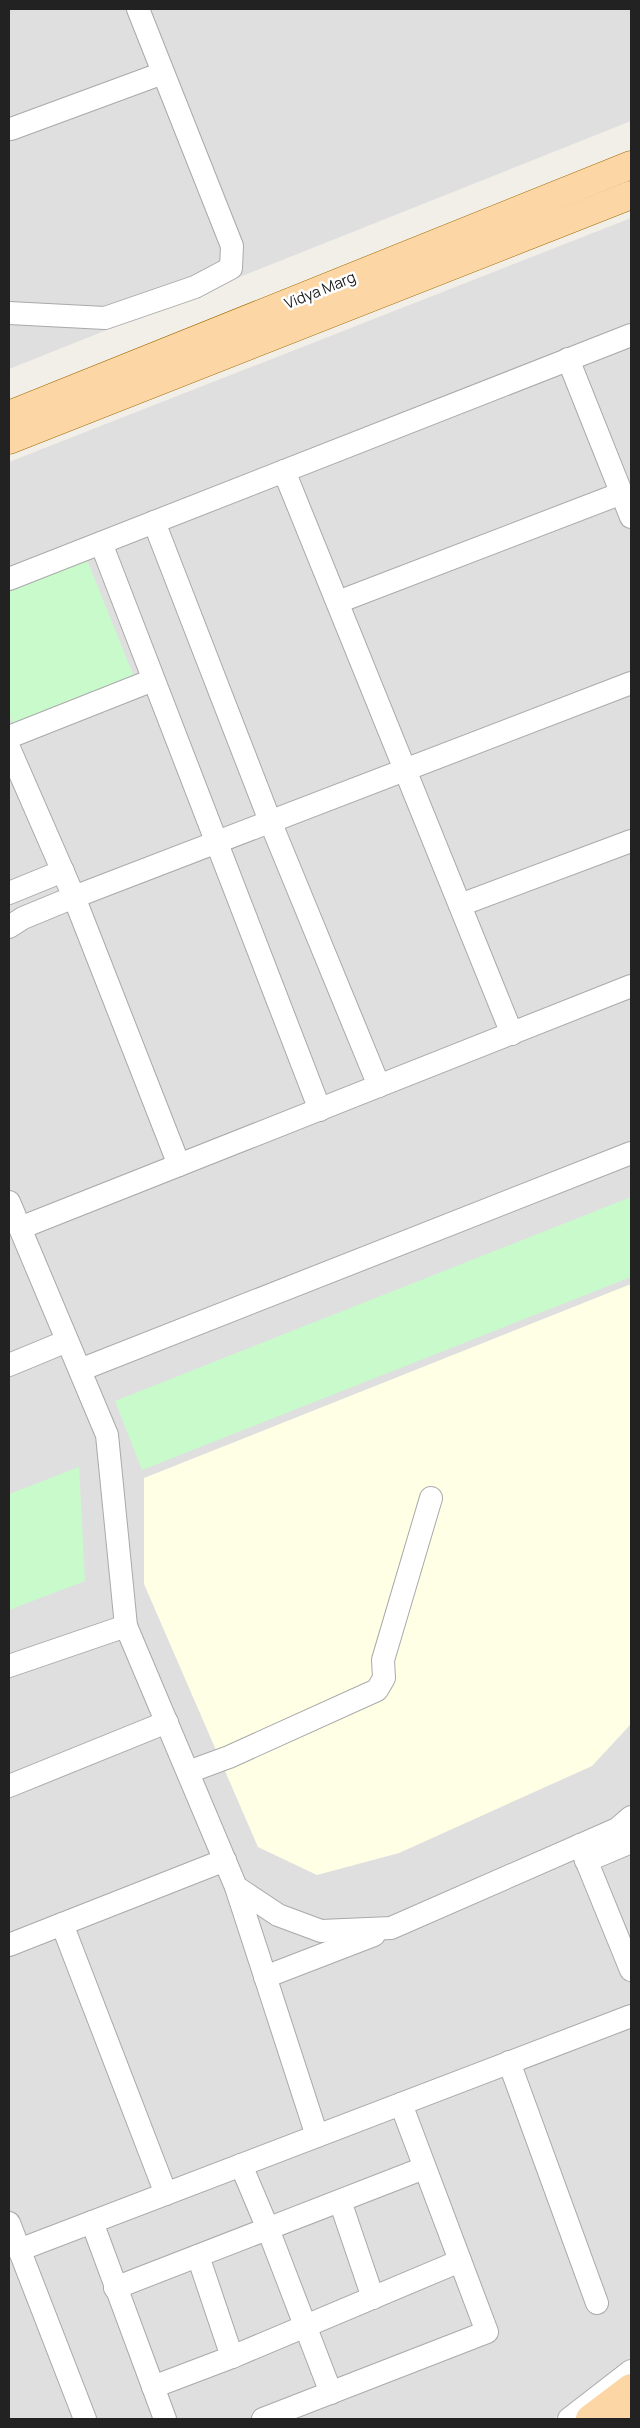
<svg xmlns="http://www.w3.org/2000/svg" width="640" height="2428" viewBox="0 0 640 2428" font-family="Manrope,sans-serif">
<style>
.residential{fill:#e0dfdf}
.education{fill:#ffffe5}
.park{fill:#c8facc}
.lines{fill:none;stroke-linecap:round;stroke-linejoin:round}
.minor-casing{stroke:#a9a9a9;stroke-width:24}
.major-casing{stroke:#a06b00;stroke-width:29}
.minor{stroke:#fff;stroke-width:22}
.major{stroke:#fcd6a4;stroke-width:28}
.labels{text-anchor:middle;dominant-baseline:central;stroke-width:5;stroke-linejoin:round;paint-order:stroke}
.street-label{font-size:15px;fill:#222;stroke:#fff}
</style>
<rect width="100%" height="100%" fill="#f2efe9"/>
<g class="residential">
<path d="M9,9h622v112l-622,248z"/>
<path d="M631,218v2145l-78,56h-544v-1957z"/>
</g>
<path class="education" d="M631,1284v440l-39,42 -193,87 -82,22 -59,-28 -114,-263v-106z"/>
<g class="park">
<path d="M87,560l48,119 -121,48 -5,-13v-123z"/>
<path d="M631,1197v80l-489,193 -27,-69z"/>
<path d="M79,1467l6,114 -76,29v-116z"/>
</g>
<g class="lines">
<g class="minor-casing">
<g id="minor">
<path d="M11,129l152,-56"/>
<path d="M9,313l96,5 90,-31 36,-19 1,-22 -94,-237"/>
<path d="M568,359l63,158"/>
<path d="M284,471l228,563"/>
<path d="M154,522l116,299 109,265"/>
<path d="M101,543l219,567"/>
<path d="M9,579l622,-244"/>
<path d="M338,602l284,-109"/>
<path d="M9,737l144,-57"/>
<path d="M9,748l65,149 105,268"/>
<path d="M9,893l54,-22"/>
<path d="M460,905l171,-64"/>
<path d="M9,927l14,-9 51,-21 557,-214"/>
<path d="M9,1202l98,233 19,191 110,261 42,28 43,16 70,-3 226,-99 14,-12"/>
<path d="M20,1228l611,-242"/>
<path d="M9,1365l58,-24"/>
<path d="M80,1370l551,-217"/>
<path d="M9,1666l117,-40"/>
<path d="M188,1772l41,-15 148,-67 7,-12 -1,-18 48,-162"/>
<path d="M9,1786l158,-64"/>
<path d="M580,1845l51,125"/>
<path d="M586,1861l45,-19"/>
<path d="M236,1887l81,249"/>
<path d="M62,1924l104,270"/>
<path d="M9,1945l216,-85"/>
<path d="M265,1977l109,-42"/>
<path d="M509,2062l88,241"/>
<path d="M241,2165l27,64 63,164"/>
<path d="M340,2201l33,97"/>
<path d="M92,2222l73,197"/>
<path d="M9,2223l76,196"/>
<path d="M19,2250l612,-234"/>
<path d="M198,2256l34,101"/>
<path d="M115,2288l309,-120"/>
<path d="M153,2387l79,-30 228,-96"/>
<path d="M263,2419l224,-87 -86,-228"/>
<path d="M569,2419l62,-48"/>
</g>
</g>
<g class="major-casing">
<g id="major">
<path d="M9,415l622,-250"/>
<path d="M9,440l622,-245"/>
<path d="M590,2419l41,-31"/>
<path d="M624,2419l7,-5"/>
</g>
</g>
<use href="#minor" class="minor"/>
<use href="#major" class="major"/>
</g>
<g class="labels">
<g class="street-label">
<text transform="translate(320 290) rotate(-22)">Vidya Marg</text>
</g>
</g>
<rect width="640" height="2428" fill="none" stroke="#222222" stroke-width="20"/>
</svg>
